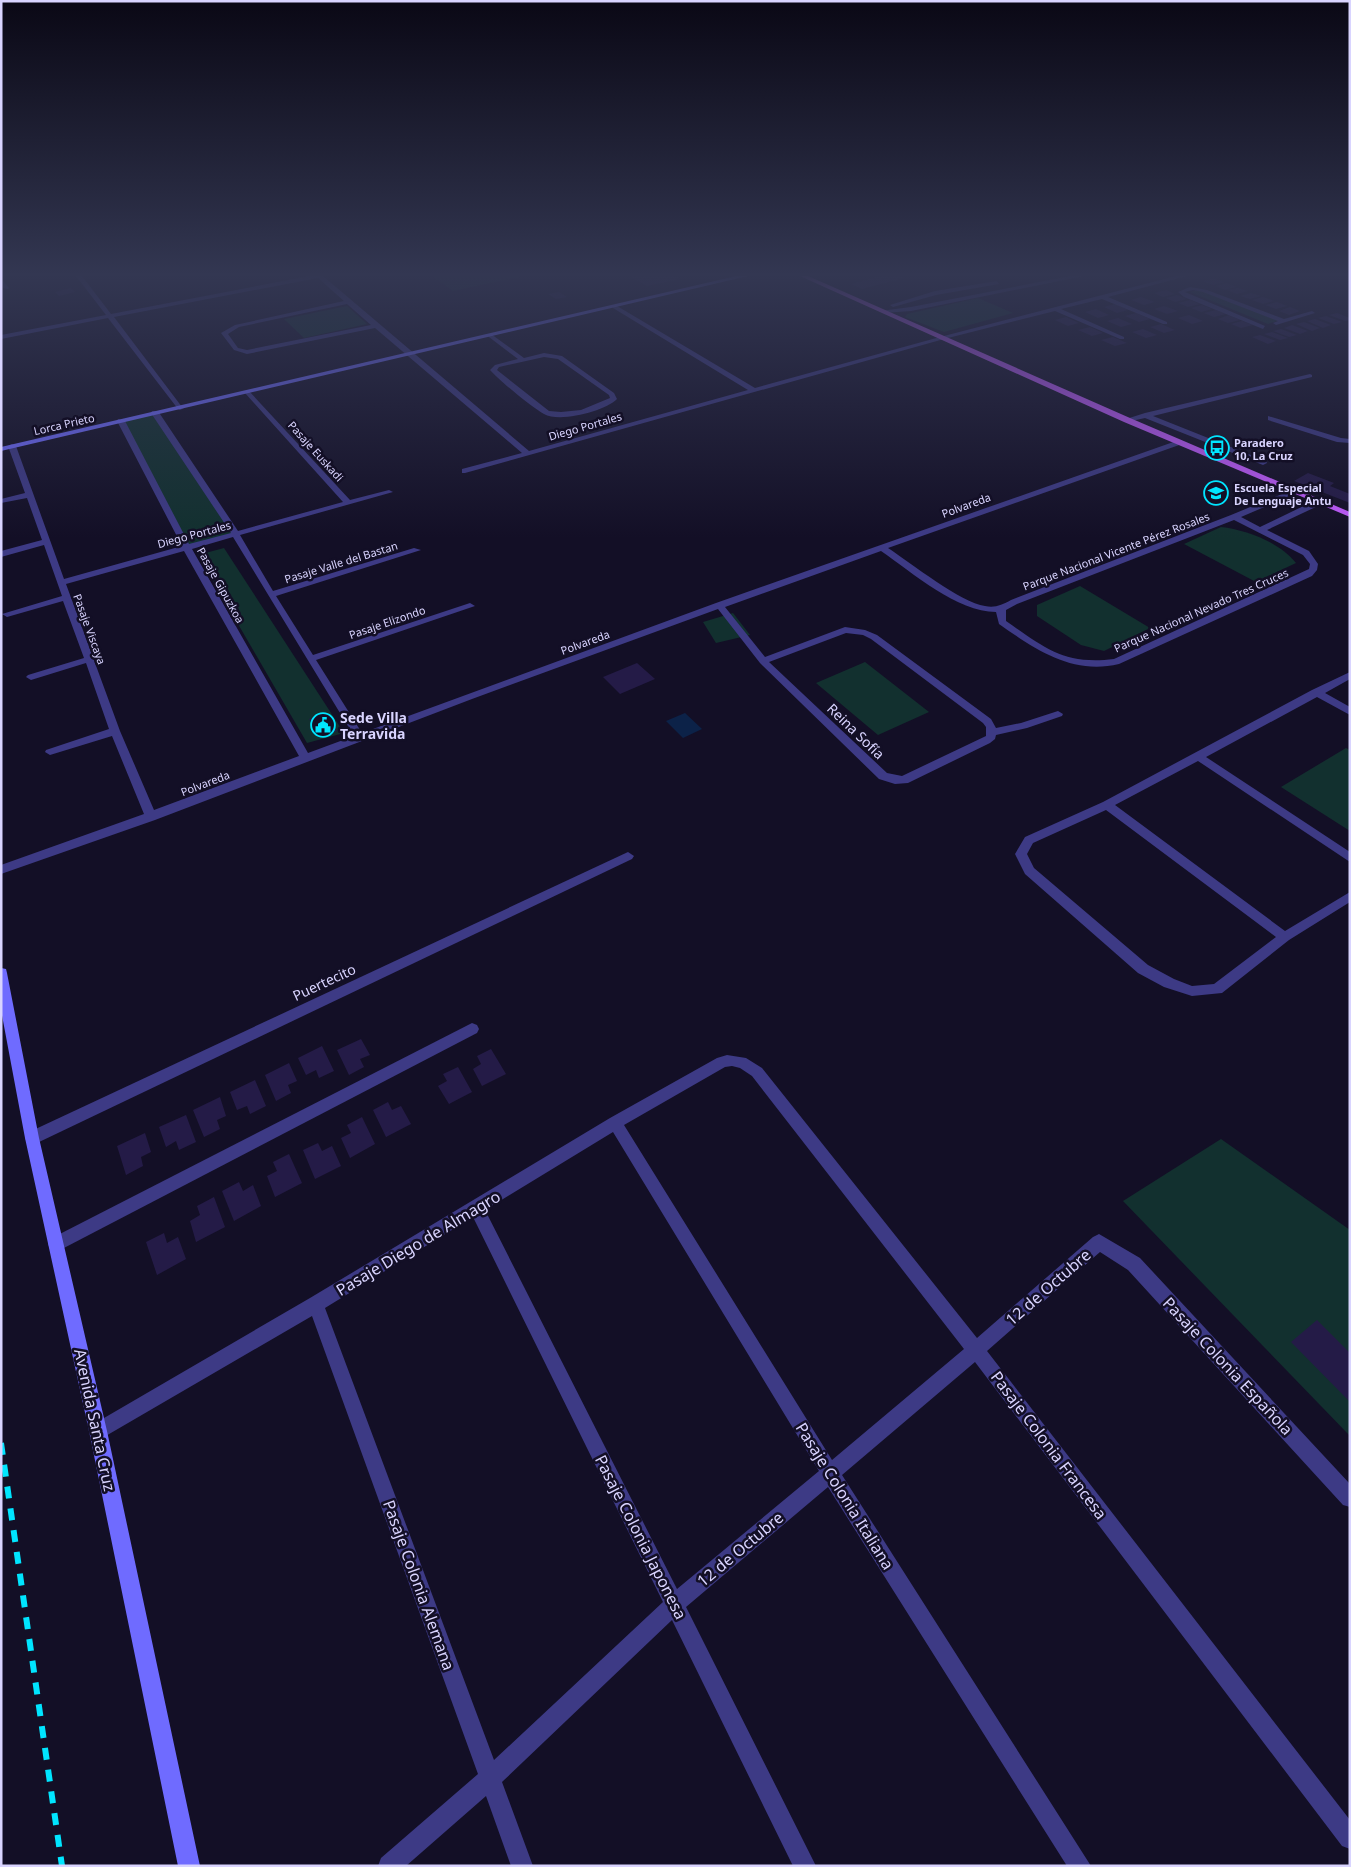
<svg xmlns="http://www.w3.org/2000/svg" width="1351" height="1867" viewBox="0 0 1351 1867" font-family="'Noto Sans',sans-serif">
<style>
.green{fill:#12302f}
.water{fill:#0c2248}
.building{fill:#241b47}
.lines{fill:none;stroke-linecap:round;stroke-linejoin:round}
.street{fill:#3d3a85;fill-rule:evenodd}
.secondary{fill:#6f6bff;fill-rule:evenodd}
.primary{fill:#c25bff;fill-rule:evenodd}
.rail{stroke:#00e5ff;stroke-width:6;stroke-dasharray:12 10;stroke-linecap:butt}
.labels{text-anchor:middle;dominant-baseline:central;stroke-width:5;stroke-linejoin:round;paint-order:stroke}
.far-street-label{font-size:11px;fill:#d9d4ff;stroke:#130f26}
.far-poi-label{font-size:11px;font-weight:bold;fill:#d9d4ff;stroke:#130f26;text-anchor:start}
.poi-label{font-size:14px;font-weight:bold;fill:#d9d4ff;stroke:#130f26;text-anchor:start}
.street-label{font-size:14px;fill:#d9d4ff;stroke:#130f26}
.near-street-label{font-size:16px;fill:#d9d4ff;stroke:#130f26}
</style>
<rect width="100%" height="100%" fill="#130f26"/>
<g class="green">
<path d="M432,276h91l-70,15z"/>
<path d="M1202,289l78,31 -12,4 -78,-32z"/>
<path d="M978,298l35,15 -69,19 -39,-15 2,-3z"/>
<path d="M347,306l20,18 -63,14 -20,-19z"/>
<path d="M155,413l81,122 -49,13 -66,-127z"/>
<path d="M1221,527c26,3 58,15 75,36l-40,19 -72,-38z"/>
<path d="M224,548l120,185 -37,10 -109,-188z"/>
<path d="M1080,586l70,42 -46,23 -23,-6 -44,-29v-11z"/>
<path d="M733,613l17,22 -34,8 -13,-21z"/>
<path d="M865,662l64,50 -51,23 -62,-52z"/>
<path d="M1346,748l4,2v81l-69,-44z"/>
<path d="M1221,1139l129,91v206l-227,-235z"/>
</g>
<path class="water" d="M685,713l17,16 -19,9 -17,-17z"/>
<g class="building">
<path d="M629,276h47l4,3 -33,7z"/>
<path d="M880,276h20l4,2 -42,11 -11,-5z"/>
<path d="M1214,278l10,4 -11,3 -10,-4z"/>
<path d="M1227,283l9,4 -11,3 -9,-4z"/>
<path d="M71,288l4,4 -16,4 -4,-4z"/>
<path d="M1238,288l10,3 -11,3 -10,-4z"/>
<path d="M1166,290l9,4 -12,3 -9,-4z"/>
<path d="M559,292l8,5 -11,2 -8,-5z"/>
<path d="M1251,293l10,3 -11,3 -10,-3z"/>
<path d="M1177,295l10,4 -12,3 -9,-4z"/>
<path d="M1141,297l14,5 -11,3 -13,-5z"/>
<path d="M1263,297l11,4 -11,3 -11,-4z"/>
<path d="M1190,300l10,4 -12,3 -10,-4z"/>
<path d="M1277,302l10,4 -11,3 -11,-4z"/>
<path d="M1115,304l13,6 -11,3 -13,-6z"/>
<path d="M1202,305l10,4 -11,3 -10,-4z"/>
<path d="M1164,306l14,5 -11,3 -13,-5z"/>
<path d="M1290,307l10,4 -11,4 -10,-4z"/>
<path d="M1096,309l13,6 -11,3 -13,-6z"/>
<path d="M1216,310l10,4 -12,3 -10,-4z"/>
<path d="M1136,313l14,6 -11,3 -14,-6z"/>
<path d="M1337,313l13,5v2l-5,1 -16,-6z"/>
<path d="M1189,315l14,6 -11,3 -14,-6z"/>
<path d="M1229,315l11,5 -12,3 -10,-4z"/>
<path d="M1326,316l16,6 -8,2 -16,-6z"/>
<path d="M1066,317l13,6 -11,3 -13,-6z"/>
<path d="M1118,318l14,6 -11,3 -14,-6z"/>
<path d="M1315,319l16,6 -8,3 -16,-7z"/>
<path d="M1242,321l11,4 -12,3 -10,-4z"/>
<path d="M1304,322l16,6 -8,3 -16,-7z"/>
<path d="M1161,324l14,6 -11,3 -14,-6z"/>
<path d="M1292,325l16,6 -8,3 -16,-6z"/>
<path d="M1090,327l13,6 -11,3 -14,-6z"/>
<path d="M1143,329l14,6 -11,3 -14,-6z"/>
<path d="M1281,329l16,6 -8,2 -16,-6z"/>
<path d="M1272,332l16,6 -8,2 -16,-6z"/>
<path d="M1260,335l16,6 -8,3 -16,-7z"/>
<path d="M1113,337l14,6 -12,3 -14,-6z"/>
<path d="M1308,473l26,10 -4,3 20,8v9l-56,-22z"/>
<path d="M637,663l18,16 -35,15 -17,-17z"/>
<path d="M325,713l12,18 -17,6 -11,-18z"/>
<path d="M361,1039l9,16 -10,4 4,8 -15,8 -12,-25z"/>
<path d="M322,1046l12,25 -15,7 -3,-8 -10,5 -8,-17z"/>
<path d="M491,1049l15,25 -24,12 -9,-17 8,-5 -4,-8z"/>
<path d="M289,1063l8,18 -9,4 3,8 -15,8 -11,-26z"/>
<path d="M458,1067l14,25 -23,12 -11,-18 9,-5 -4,-7z"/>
<path d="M255,1080l11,26 -16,8 -3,-8 -10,4 -7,-18z"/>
<path d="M220,1097l6,19 -9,4 3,9 -16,8 -11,-27z"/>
<path d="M388,1102l4,8 9,-4 10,18 -25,13 -13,-27z"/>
<path d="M186,1115l10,27 -17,8 -3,-9 -10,6 -7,-20z"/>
<path d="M362,1117l13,27 -25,14 -9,-20 10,-5 -4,-8z"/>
<path d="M145,1133l6,19 -10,5 2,9 -17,9 -9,-29z"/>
<path d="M318,1143l4,8 10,-5 9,20 -26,13 -12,-29z"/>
<path d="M289,1154l13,29 -27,14 -8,-21 10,-5 -4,-9z"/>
<path d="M239,1182l4,9 10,-6 8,21 -27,15 -12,-30z"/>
<path d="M214,1197l11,30 -29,15 -6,-21 10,-6 -3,-9z"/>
<path d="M164,1233l3,10 11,-6 8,22 -29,16 -11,-33z"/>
<path d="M1317,1320l33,33v49l-59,-60z"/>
</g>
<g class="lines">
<g class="street">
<path d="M76,276h6l29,38 198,-38h14l206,175 219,-61 -135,-82v-2h4l138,82 185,-51 236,-61h11l-79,21 59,25v2h-4l-61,-25 -41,10 63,28v2h-4l-65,-28 -111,28 -479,134h-3v-4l60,-16 -147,-125 -128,26 -13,-4 -13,-17 14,-8 109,-24 -26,-23 -204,39 68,90 2,1 -4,2 -2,-1 -70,-91 -107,21v-4l105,-20zM347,304l24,21 -124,25 -9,-2 -10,-14 11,-7z"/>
<path d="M1070,276h14l-173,35 -28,2 -3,-2 31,-4z"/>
<path d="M1,278l8,10 -1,1 -5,-1z"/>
<path d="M997,281l2,3 -63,11 -43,12 -3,-2 45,-14z"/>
<path d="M1190,287l17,3 77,29 28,-8 3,2 -39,12 -3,-2 5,-2 -75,-29 -10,-2 -8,2 80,34 -2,3 -79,-32 -6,-5z"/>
<path d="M491,334l33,24 20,-5 18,3 52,37 3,6c-12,12 -57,24 -73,15 -13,-7 -44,-33 -54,-44l5,-5 23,-6 -29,-22 -1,-1zM544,357l14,2 51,36 1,3 -29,12 -20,2 -12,-1 -52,-41 2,-3z"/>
<path d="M1310,374l2,1v2l-159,39 113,45 1,2 -4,2 -118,-47 -18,4 -4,-2 22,-7z"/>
<path d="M245,391h4l101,109 39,-10 4,2 -153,43 33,56 141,-43 7,2 -145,46 37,59 154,-51 3,-1 5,3 -159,54 46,73 354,-130 463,-163h3v4l-294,104c23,15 73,55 97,58 10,2 17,-1 26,-6l220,-85 63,-26h3v4l-56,24 19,10 56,-27h6v4l-55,26 42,21 9,13 -1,6 -5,6 -193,88c-47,11 -83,-14 -120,-40l-3,-12c-39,0 -83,-39 -115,-61l-156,56 40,50 80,-30 20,3 12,5 114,84 5,9 25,-5 37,-12 5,3 -1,2 -35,12 -31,7 -1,4 -5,4 -82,40 -13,1 -16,-5 -119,-116 -42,-54 -246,90 -317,121 -154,54v-9l143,-51 -32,-78 -62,19 -5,-3 1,-2 63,-21 -23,-66 -55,17 -5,-3 2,-2 56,-17 -21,-57 -56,16 -5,-3 60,-18 -18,-51 -43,12v-6l41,-11 -15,-42 -26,5v-4l24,-6 -17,-47 4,-2 4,2 48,133 118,-33 -65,-125 1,-2 7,2 64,123 42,-11 -80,-120 1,-2h6l80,120 105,-29 -98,-109zM1234,520l69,35 7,9 -1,5 -195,90c-50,6 -69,-11 -108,-38v-11l11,-6zM233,537l121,199 -46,17 -116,-204zM184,551l115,205 -145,54 -34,-79 -54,-147zM846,633l17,2 8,4 112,84 3,4v9l-84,40 -15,-3 -118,-111z"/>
<path d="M1268,416l73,22 9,1v4l-13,-1 -69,-22z"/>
<path d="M1350,672v7l-25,14 25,14v8l-33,-18 -111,60 144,95v10l-152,-101 -83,44 170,126 65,-39v10l-61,38 -67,53 -30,3 -28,-9 -26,-14 -113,-99 -10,-20 10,-17 78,-35 209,-112zM1106,810l170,127 -62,47 -22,2 -18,-7 -26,-14 -114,-97 -7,-14 6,-11z"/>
<path d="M628,852l6,4 -2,3 -595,284 -5,2 -5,-2 -2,-5 2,-5z"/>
<path d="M472,1023l5,2 2,4 -2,4 -415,216 -6,3 -6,-3 -2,-5 2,-5z"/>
<path d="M727,1055l19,3 16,10 215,270 116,-101 6,-3 41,24 210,226v23l-7,-2 -215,-235 -28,-18 -113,99 363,469v29l-8,-3 -367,-484 -133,113 249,391h-24l-239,-379 -142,120 130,259h-23l-121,-246 -170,162 31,84h-22l-25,-70 -80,70h-28l3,-8 97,-84 -166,-458 -208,121 -6,3 -6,-3 -3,-6 3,-6 218,-127 300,-180 107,-60zM732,1066l8,2 12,8 212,273 -132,111 -208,-335 101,-58zM613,1132l206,339 -142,118 -192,-379zM473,1217l190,385 -169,158 -169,-452z"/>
</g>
<g class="secondary">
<path d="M736,276h12l-747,175v-4z"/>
<path d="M1,968l5,1 1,4 32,165 68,293 93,435h-22l-89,-435 -64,-293 -24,-128z"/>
</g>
<path class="primary" d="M800,276h8l322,142 220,94v5l-226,-95z"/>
<path class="rail" d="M1,1443l61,423"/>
</g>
<linearGradient id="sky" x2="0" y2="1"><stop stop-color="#0a0815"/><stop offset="0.51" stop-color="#333752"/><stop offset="1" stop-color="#333752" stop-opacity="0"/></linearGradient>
<rect width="1351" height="538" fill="url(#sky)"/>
<defs>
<g id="bus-ring" transform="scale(1.25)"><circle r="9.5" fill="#130f26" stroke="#00e5ff" stroke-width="1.5"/><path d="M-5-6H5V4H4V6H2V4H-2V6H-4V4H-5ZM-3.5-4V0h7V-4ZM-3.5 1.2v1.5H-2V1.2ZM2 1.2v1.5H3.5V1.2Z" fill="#00e5ff"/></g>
<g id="school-ring" transform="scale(1.25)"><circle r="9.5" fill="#130f26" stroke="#00e5ff" stroke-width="1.5"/><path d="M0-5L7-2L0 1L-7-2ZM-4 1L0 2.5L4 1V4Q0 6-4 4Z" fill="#00e5ff"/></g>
<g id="civic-ring" transform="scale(1.25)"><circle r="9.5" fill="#130f26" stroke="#00e5ff" stroke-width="1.5"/><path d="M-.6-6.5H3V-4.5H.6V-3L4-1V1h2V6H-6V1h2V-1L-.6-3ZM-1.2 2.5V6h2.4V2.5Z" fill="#00e5ff"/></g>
</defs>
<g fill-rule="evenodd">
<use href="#bus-ring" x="1217" y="448"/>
<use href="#school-ring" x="1216" y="493"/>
<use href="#civic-ring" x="323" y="725"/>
</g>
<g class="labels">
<g class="far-street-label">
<text transform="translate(64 424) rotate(-13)">Lorca Prieto</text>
<text transform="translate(585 426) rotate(-16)">Diego Portales</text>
<text transform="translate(316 451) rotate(48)">Pasaje Euskadi</text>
<text transform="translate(966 505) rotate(-20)">Polvareda</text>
<text transform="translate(194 534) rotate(-15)">Diego Portales</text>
<text transform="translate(1116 551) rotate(-21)">Parque Nacional Vicente Pérez Rosales</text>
<text transform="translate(341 562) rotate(-17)">Pasaje Valle del Bastan</text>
<text transform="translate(221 585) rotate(61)">Pasaje Gipuzkoa</text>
<text transform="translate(1201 610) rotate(-24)">Parque Nacional Nevado Tres Cruces</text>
<text transform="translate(387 622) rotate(-19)">Pasaje Elizondo</text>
<text transform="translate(90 629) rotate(70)">Pasaje Viscaya</text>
<text transform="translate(585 642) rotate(-20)">Polvareda</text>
<text transform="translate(205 783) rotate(-21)">Polvareda</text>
</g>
<g class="far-poi-label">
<text x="1234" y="442">Paradero<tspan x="1234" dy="13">10, La Cruz</tspan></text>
<text x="1234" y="487">Escuela Especial<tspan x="1234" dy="13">De Lenguaje Antu</tspan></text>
</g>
<g class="poi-label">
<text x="340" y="717">Sede Villa<tspan x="340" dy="16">Terravida</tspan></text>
</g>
<g class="street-label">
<text transform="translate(856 731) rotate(44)">Reina Sofía</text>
<text transform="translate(324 982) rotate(-25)">Puertecito</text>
</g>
<g class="near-street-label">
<text transform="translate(418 1243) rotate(-31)">Pasaje Diego de Almagro</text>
<text transform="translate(1048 1287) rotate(-41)">12 de Octubre</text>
<text transform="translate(1228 1366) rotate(47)">Pasaje Colonia Española</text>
<text transform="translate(95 1420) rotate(78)">Avenida Santa Cruz</text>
<text transform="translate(1049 1445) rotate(53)">Pasaje Colonia Francesa</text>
<text transform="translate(845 1496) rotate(58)">Pasaje Colonia Italiana</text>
<text transform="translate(641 1537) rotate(63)">Pasaje Colonia Japonesa</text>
<text transform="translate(740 1549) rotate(-40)">12 de Octubre</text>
<text transform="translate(419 1585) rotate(70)">Pasaje Colonia Alemana</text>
</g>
</g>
<rect width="1351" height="1867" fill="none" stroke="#d9d4ff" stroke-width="5"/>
</svg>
